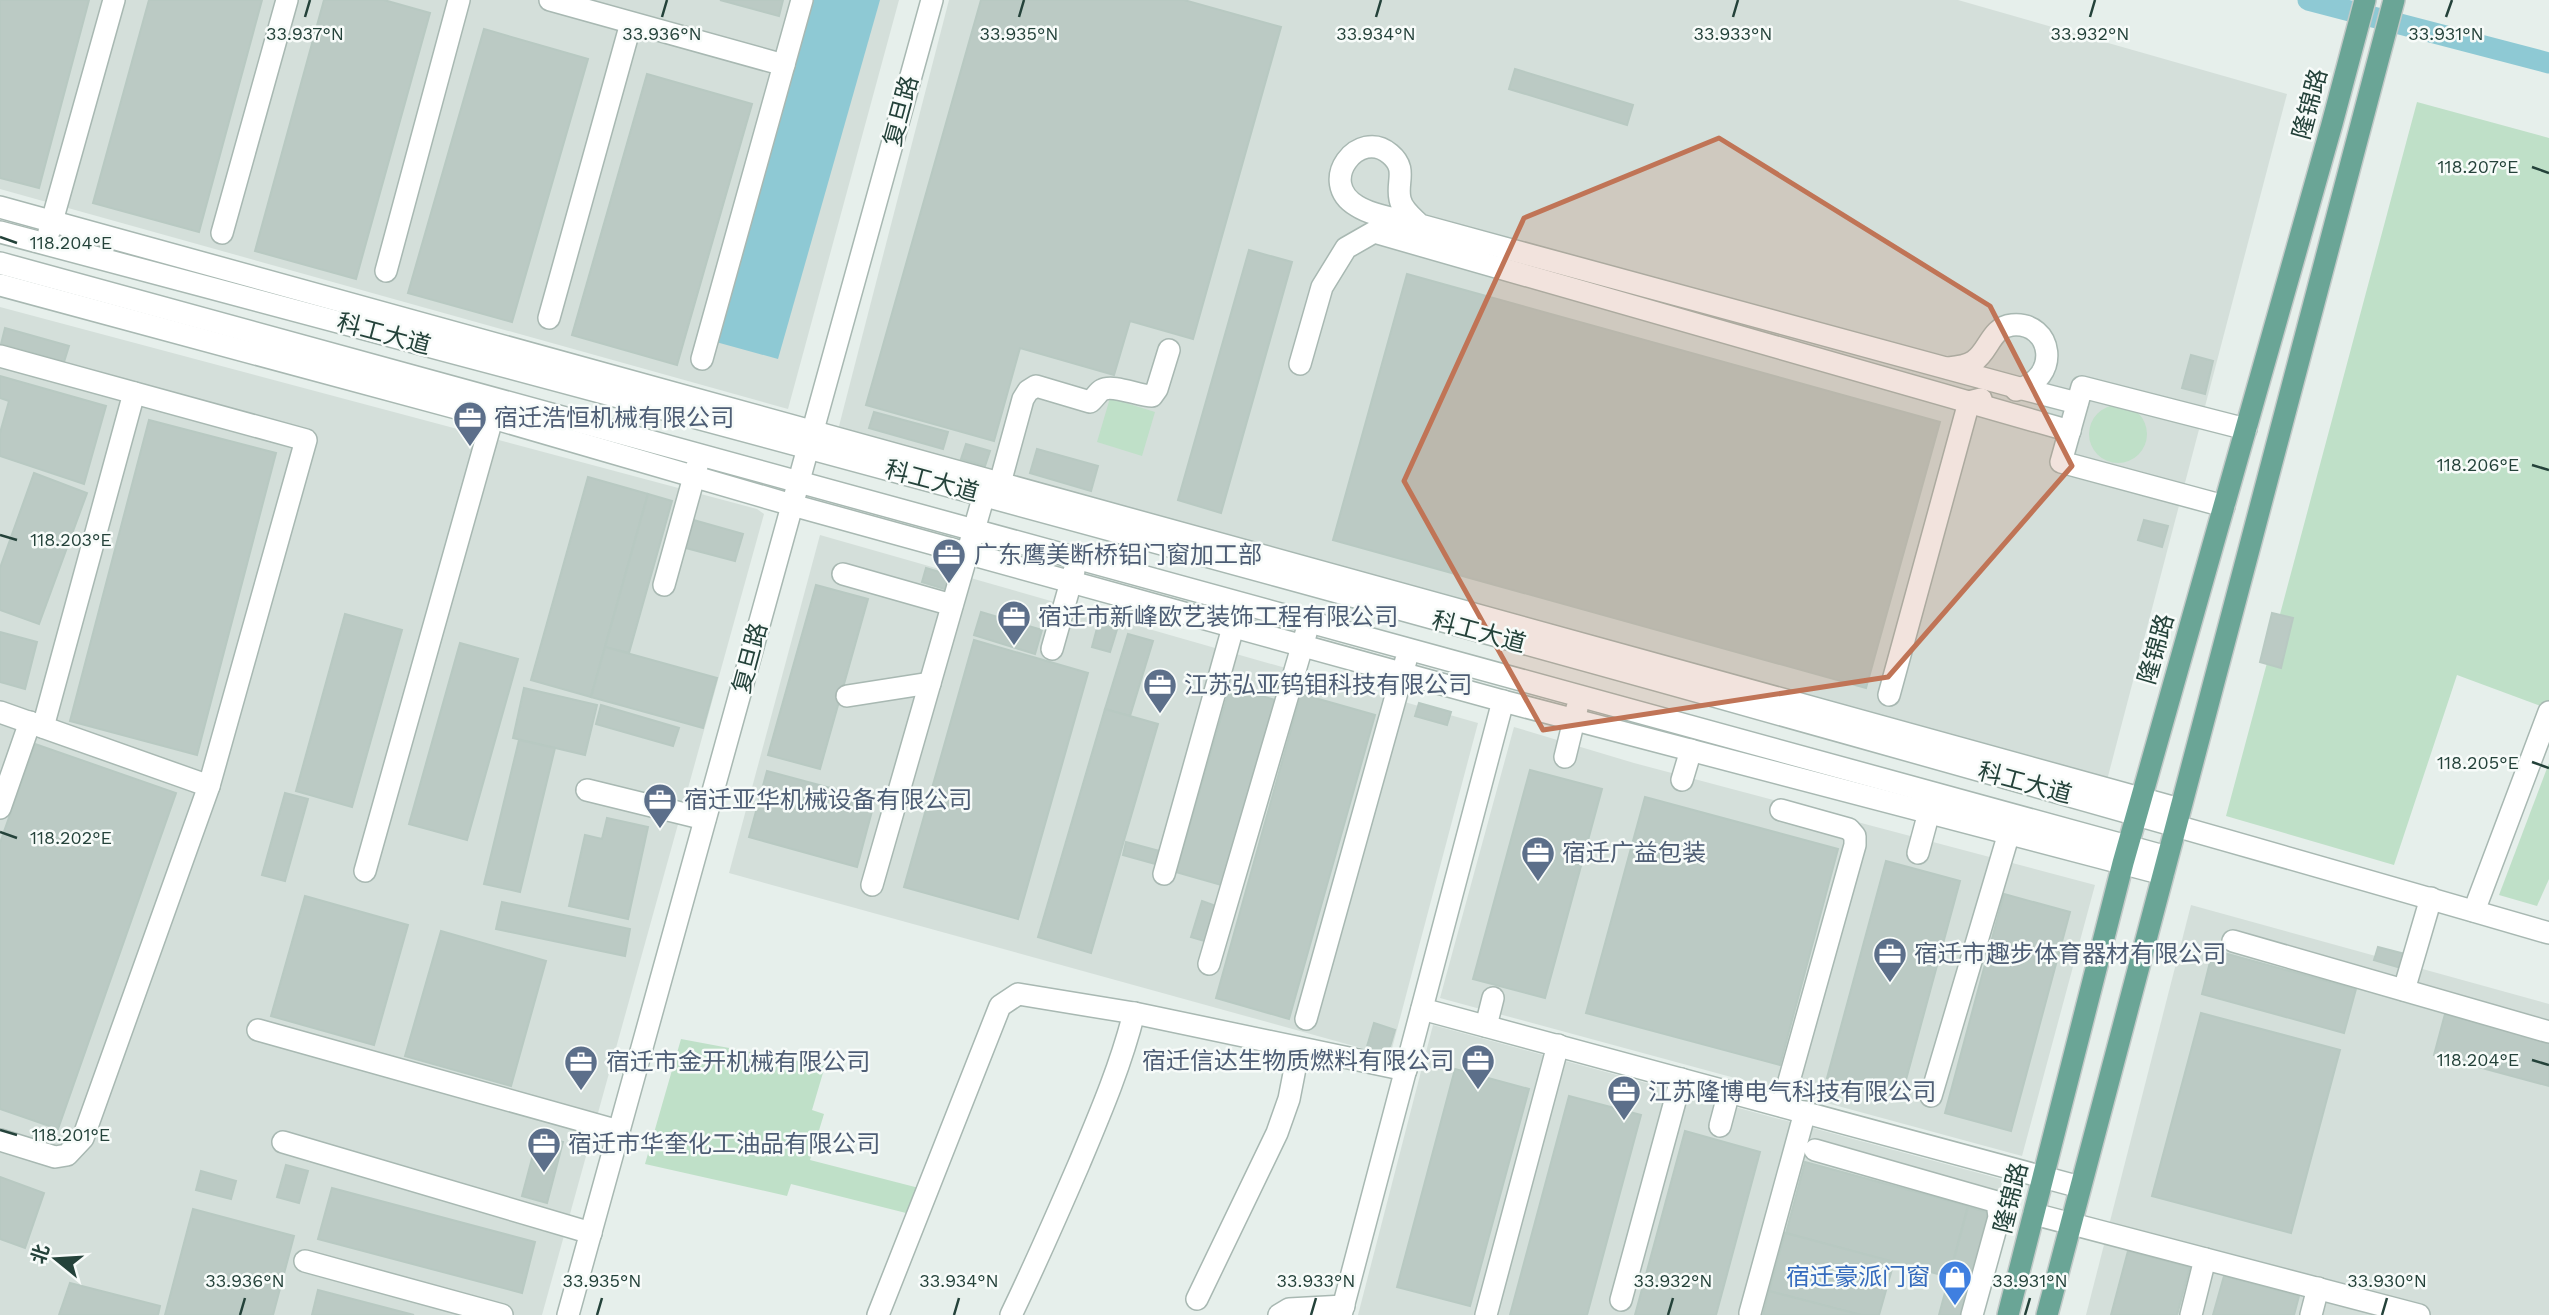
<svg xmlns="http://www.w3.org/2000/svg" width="2549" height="1315" viewBox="0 0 2549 1315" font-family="'Work Sans','Noto Sans SC',sans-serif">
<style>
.built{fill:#d4dfda}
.green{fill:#bfe0c8}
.water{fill:#8ec9d4}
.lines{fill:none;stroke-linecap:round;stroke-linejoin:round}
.canal{stroke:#8ec9d4;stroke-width:21}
.building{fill:#bbcac4;stroke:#b8c9c2;stroke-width:2}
.minor-casing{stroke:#a8b8b2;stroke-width:24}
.major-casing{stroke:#c2cac8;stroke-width:24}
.minor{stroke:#fff;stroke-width:21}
.major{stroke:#6aa596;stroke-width:21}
.marked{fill:#c07456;fill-opacity:0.2;stroke:#c07456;stroke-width:5;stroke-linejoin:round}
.ticks{fill:none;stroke:#24423a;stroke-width:2.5}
.labels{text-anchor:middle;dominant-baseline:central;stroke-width:5;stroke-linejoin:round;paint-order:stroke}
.street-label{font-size:24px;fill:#24423a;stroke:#f7fbf9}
.service-label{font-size:24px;fill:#4e5e75;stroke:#f7fbf9;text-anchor:start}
.shop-label{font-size:24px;fill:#366cbe;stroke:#f7fbf9;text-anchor:end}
.ticks-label{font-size:18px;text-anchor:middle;fill:#24423a;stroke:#f7fbf9;stroke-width:5;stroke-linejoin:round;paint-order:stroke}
</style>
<rect width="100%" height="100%" fill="#e6efeb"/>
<g class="built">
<path d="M0,0h899l-111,409 -788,-220z"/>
<path d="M949,0h1009l329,94 -181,690 -1268,-354z"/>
<path d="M0,307l757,202 7,5 -222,801h-542z"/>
<path d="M820,535l658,188 -88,333 -661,-183z"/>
<path d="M1514,727l120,36 461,122 -73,271 -582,-158z"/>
<path d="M2191,905l358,99v311h-463z"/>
<path d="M1433,1025l575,156 5,13 -33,121h-622z"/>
</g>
<g class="green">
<path d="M2417,102l132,36v571l-92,-34 -63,190 -168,-49z"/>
<path d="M1110,398l45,14 -13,44 -45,-14z"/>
<circle cx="2118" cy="434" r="29"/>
<path d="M2549,763v116l-12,27 -38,-11z"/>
<path d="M681,1039l144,27 -13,44 12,4 -14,46 109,28 -9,26 -119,-30 -4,12 -142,-32z"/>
</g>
<path class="water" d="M813,0h67l-102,359 -62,-17z"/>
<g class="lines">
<path class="canal" d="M2308,0l241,63"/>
</g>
<g class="building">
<path d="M0,0h89l-50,188 -39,-10z"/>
<path d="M149,0h113l-63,232 -106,-29z"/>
<path d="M324,0h60l46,13 -74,266 -101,-28z"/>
<path d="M720,0h63l-4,16z"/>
<path d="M981,0h203l97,27 -88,312 -63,-18 -16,54 -94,-27 -26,93 -128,-36z"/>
<path d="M484,29l104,30 -76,263 -104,-29z"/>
<path d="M1515,69l118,36 -6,20 -118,-36z"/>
<path d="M647,74l105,30 -75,261 -105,-30z"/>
<path d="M1249,250l43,12 -71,251 -43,-13z"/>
<path d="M1407,274l533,148 -74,266 -533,-148z"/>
<path d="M5,328l64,18 -5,16 -63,-18z"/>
<path d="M2191,355l22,6 -8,33 -23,-6z"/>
<path d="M0,376l106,30 -22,78 -84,-28v-23l9,-32 -9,-3z"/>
<path d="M874,412l74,20 -5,17 -74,-21z"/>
<path d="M149,420l127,33 -79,302 -127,-34z"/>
<path d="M966,444l24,7 -5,15 -24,-7z"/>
<path d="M1037,449l61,17 -7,25 -61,-18z"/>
<path d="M34,473l53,20 -48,131 -39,-14v-42z"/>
<path d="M588,477l60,17 -57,203 -60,-17z"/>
<path d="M648,494l24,7 -43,152 -24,-6z"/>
<path d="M690,519l53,15 -8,27 -53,-14z"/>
<path d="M2144,520l24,6 -6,21 -24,-7z"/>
<path d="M926,568l30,9 -5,14 -29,-9z"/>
<path d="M816,585l52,14 -48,170 -52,-14z"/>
<path d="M981,612l61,18 -7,24 -61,-19z"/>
<path d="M2272,613l21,5 -12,50 -21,-6z"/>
<path d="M345,614l57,16 -50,177 -56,-16z"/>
<path d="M1100,617l19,6 -9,29 -18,-5z"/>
<path d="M0,632l37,10 -12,47 -25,-7z"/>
<path d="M1128,634l25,7 -23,75 -25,-7z"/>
<path d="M974,640l114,33 -70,246 -114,-32z"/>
<path d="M460,643l58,16 -51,181 -58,-16z"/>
<path d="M605,647l112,31 -14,50 -112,-31z"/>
<path d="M1230,687l49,14 -54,185 -49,-14z"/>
<path d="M524,688l73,17 -12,50 -72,-17z"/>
<path d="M1301,694l74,21 -86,304 -73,-21z"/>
<path d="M1419,703l32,9 -4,13 -32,-9z"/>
<path d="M601,705l78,23 -6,18 -77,-22z"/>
<path d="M1105,709l53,15 -67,229 -53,-16z"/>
<path d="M519,740l36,8 -35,144 -36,-8z"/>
<path d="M35,744l141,49 -118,336 -58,-20v-266z"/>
<path d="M1530,770l72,19 -57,209 -72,-19z"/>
<path d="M767,771l108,29 -18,67 -108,-30z"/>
<path d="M285,793l23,6 -23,82 -23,-6z"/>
<path d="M1645,797l193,52 -58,216 -194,-52z"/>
<path d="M607,818l41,9 -20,92 -59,-13 16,-71 17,4z"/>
<path d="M1126,842l37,10 -4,13 -36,-10z"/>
<path d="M1886,861l74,20 -59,217 -74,-20z"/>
<path d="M2004,894l66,18 -59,219 -66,-18z"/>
<path d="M305,896l103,29 -34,120 -103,-29z"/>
<path d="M1202,901l17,6 -11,35 -17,-5z"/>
<path d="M502,902l128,27 -5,27 -129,-27z"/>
<path d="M441,931l105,30 -35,125 -106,-30z"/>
<path d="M2378,947l27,7 -4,14 -27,-8z"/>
<path d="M2213,950l143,39 -12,44 -142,-39z"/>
<path d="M2201,1013l139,37 -49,183 -139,-37z"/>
<path d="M2445,1014l104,28v44l-115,-31z"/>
<path d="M1374,1023l21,7 -9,30 -21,-7z"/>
<path d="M1455,1069l74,20 -59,217 -73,-19z"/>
<path d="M1569,1096l72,19 -54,200h-77z"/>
<path d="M1685,1131l75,21 -44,163h-81z"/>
<path d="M538,1136l25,6 -16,61 -25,-7z"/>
<path d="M1805,1162l163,44 -19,71 -163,-44z"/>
<path d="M286,1165l22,6 -9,32 -22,-6z"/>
<path d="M201,1171l35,10 -5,18 -35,-9z"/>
<path d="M0,1177l44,16 -19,55 -25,-9z"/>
<path d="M332,1188l203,54 -13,51 -204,-54z"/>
<path d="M1968,1207l22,6 -27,102h-24z"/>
<path d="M193,1209l101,27 -21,79h-108z"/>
<path d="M1785,1233l109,29 -15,53h-18l-92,-24z"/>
<path d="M2128,1251l62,16 -13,48h-66z"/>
<path d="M2224,1276l75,20 -5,19h-81z"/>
<path d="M70,1283l90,23 -2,9h-99z"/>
<path d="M318,1290l96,25h-102z"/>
<path d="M1769,1291l92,24h-98z"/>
</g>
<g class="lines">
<g class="minor-casing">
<g id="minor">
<path d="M550,0l234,65"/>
<path d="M0,207l2180,602"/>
<path d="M0,232c852,226 1703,456 2549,701"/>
<path d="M49,232l65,-232"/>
<path d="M222,233l65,-233"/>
<path d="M1415,243l5,-18c-7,-7 -18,-15 -20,-26 -4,-17 8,-30 -10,-45 -31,-27 -74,28 -33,52 17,11 44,13 63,19l603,164 54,14"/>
<path d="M0,263l2167,594"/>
<path d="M386,271l73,-271"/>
<path d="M0,285l486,131 306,89 711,196 660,173"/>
<path d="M549,318l82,-295"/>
<path d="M0,356l306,84 -97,346 -126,352 -16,17 -12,2 -55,-17"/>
<path d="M702,359l100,-359"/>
<path d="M1300,364l22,-77 24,-39 28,-16 696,199"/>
<path d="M1948,368c9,-1 19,-2 26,-7 15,-10 17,-34 38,-36 41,-4 50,54 4,65"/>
<path d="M997,494l26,-95 5,-8 8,-5 54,16c4,-3 8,-10 12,-12 11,-6 37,6 50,6l5,-7 12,-39"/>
<path d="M2224,506l-163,-44 21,-75 164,42"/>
<path d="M843,574l109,31"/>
<path d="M664,585l33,-119"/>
<path d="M1052,649l22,-78"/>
<path d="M1889,695l80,-293 12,-3"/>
<path d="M847,696l83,-13"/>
<path d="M0,712l209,74"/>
<path d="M43,727l91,-334"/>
<path d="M1565,757l12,-49"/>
<path d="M1682,780l9,-30"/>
<path d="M587,790l118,29"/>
<path d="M0,808l30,-86"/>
<path d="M1781,810l68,19 6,7v9l-73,261"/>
<path d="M1918,853l14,-52"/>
<path d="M365,871l131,-466"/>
<path d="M1164,874l73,-261"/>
<path d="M872,885l112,-390"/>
<path d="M2474,911l75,-199"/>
<path d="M2233,941l316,91"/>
<path d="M1209,964l97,-331"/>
<path d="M2404,990l27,-92"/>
<path d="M1422,1009l658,178"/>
<path d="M1306,1019l100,-359"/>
<path d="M1486,1026l7,-28"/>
<path d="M258,1030l361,101"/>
<path d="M1931,1096l78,-263"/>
<path d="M1720,1126l9,-34"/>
<path d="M283,1142l308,91"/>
<path d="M1815,1150l182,52 2,15 -27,98"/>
<path d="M2034,1214l385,101"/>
<path d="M305,1261l197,54"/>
<path d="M1197,1299l80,-166 12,-34 10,-51"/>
<path d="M1621,1300l60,-221"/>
<path d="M1750,1313l55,-201"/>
<path d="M568,1315l364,-1315"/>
<path d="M878,1315l122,-309 18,-12 116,19 272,57"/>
<path d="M1011,1315c24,-50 46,-100 68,-151 21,-50 42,-99 55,-151"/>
<path d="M1279,1315l10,-6 55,-3"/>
<path d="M1341,1315l162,-614"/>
<path d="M1486,1315l72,-270"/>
<path d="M2191,1315l14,-56"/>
<path d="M2311,1315l7,-27"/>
</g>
</g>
<g class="major-casing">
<g id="major">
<path d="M2008,1315l115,-452 209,-739 33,-124"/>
<path d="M2047,1315l347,-1315"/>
</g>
</g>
<use href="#minor" class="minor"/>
<use href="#major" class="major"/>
</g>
<path class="marked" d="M1719,138l271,168 82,160 -184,211 -345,53 -139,-249 120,-263z"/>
<path class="ticks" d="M305,17l5,-17M662,17l5,-17M1019,17l5,-17M1376,17l5,-17M1733,17l5,-17M2090,17l5,-17M2446,17l6,-17M2532,167l17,6M0,237l17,6M2532,465l17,5M0,535l17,5M2532,762l17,6M0,832l17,6M2532,1060l17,5M0,1130l17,5M240,1315l5,-17M597,1315l5,-17M954,1315l5,-17M1311,1315l5,-17M1668,1315l5,-17M2025,1315l5,-17M2382,1315l5,-17"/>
<defs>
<g id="office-pin" transform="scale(1.75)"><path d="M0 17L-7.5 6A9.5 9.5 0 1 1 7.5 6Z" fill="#5c6f8a" stroke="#f7fbf9"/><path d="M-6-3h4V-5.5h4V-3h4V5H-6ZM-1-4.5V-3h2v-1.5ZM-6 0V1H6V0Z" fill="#fff"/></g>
<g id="shop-pin" transform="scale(1.75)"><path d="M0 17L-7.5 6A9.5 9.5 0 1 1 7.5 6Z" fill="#3f7fe0" stroke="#f7fbf9"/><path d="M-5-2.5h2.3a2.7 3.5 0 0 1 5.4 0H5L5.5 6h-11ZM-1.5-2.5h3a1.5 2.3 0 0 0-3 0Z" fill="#fff"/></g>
</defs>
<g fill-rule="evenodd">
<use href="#office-pin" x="470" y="418"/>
<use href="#office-pin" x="949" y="555"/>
<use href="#office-pin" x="1014" y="617"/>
<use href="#office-pin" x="1160" y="685"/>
<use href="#office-pin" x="660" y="800"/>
<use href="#office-pin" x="1538" y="853"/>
<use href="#office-pin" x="1890" y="954"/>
<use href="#office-pin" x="1478" y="1061"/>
<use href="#office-pin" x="581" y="1062"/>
<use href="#office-pin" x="1624" y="1092"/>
<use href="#office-pin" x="544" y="1144"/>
<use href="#shop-pin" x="1955" y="1277"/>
</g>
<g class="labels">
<g class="street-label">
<text transform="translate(2310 104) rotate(-75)">隆锦路</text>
<text transform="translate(901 111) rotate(-75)">复旦路</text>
<text transform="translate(384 334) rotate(15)">科工大道</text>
<text transform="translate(932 481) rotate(15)">科工大道</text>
<text transform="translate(1479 632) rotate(15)">科工大道</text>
<text transform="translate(2156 649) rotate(-74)">隆锦路</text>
<text transform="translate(750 658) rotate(-75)">复旦路</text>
<text transform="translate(2025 783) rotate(15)">科工大道</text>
<text transform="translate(2011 1198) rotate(-76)">隆锦路</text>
</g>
<g class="service-label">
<text x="494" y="418">宿迁浩恒机械有限公司</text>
<text x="974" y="555">广东鹰美断桥铝门窗加工部</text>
<text x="1038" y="617">宿迁市新峰欧艺装饰工程有限公司</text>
<text x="1184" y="685">江苏弘亚钨钼科技有限公司</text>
<text x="684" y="800">宿迁亚华机械设备有限公司</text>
<text x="1562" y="853">宿迁广益包装</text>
<text x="1914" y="954">宿迁市趣步体育器材有限公司</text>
<text x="1454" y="1061" text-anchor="end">宿迁信达生物质燃料有限公司</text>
<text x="606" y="1062">宿迁市金开机械有限公司</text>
<text x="1648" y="1092">江苏隆博电气科技有限公司</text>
<text x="568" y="1144">宿迁市华奎化工油品有限公司</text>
</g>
<g class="shop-label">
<text x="1930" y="1277">宿迁豪派门窗</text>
</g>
</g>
<g class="ticks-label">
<text x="305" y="40">33.937°N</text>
<text x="662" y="40">33.936°N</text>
<text x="1019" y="40">33.935°N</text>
<text x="1376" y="40">33.934°N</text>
<text x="1733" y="40">33.933°N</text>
<text x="2090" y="40">33.932°N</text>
<text x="2446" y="40">33.931°N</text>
<text x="2478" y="173">118.207°E</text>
<text x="71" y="249">118.204°E</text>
<text x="2478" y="471">118.206°E</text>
<text x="71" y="546">118.203°E</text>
<text x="2478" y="769">118.205°E</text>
<text x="71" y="844">118.202°E</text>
<text x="2478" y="1066">118.204°E</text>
<text x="71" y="1141">118.201°E</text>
<text x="245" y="1287">33.936°N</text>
<text x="602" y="1287">33.935°N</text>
<text x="959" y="1287">33.934°N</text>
<text x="1316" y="1287">33.933°N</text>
<text x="1673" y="1287">33.932°N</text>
<text x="2030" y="1287">33.931°N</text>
<text x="2387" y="1287">33.930°N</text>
</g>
<g transform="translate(56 1259) rotate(288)" stroke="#f7fbf9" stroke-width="5" paint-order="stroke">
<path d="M0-5L12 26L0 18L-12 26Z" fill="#24423a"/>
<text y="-10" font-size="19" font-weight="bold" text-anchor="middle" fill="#24423a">北</text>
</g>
</svg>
